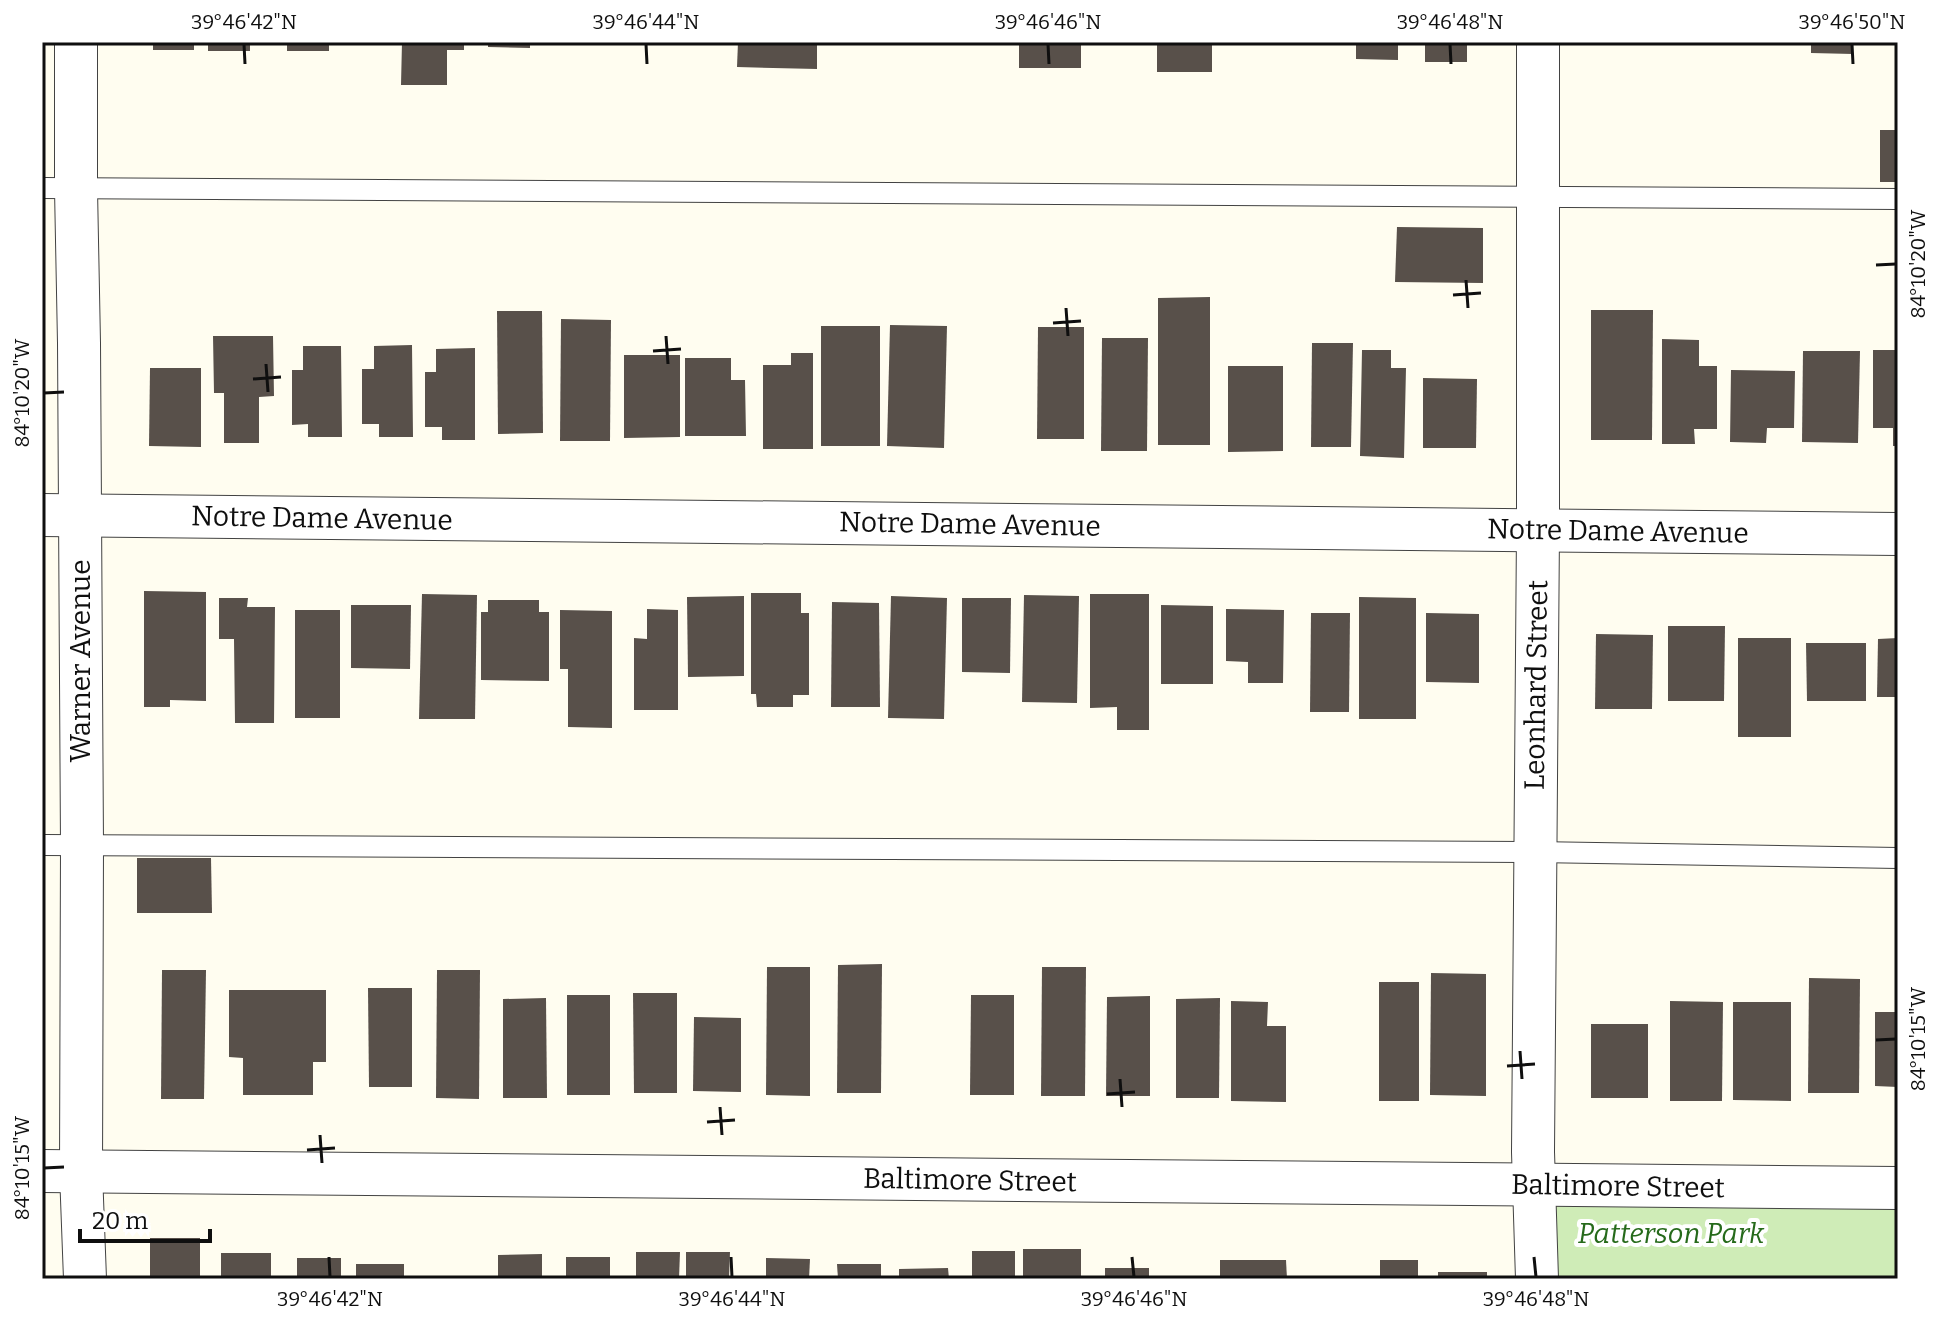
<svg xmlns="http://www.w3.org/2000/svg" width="1940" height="1321" viewBox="0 0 1940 1321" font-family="Bitter,serif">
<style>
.green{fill:#cfecb7}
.building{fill:#58504a}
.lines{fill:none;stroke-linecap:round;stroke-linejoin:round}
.service-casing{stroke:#424242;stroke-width:22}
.minor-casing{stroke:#424242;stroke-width:44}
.service{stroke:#fff;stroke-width:20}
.minor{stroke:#fff;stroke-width:42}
.ticks{fill:none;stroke:#0f0f0f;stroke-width:3}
.labels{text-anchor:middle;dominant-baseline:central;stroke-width:8;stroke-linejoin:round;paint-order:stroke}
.street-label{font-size:28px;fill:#0f0f0f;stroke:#fff}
.park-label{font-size:28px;font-style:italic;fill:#266a1b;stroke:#fff}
.neatline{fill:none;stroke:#0f0f0f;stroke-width:3}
.ticks-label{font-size:20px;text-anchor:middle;fill:#0f0f0f}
</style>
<rect width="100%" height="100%" fill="#fffdf0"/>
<path class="green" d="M1534,1185l364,3v91h-361z"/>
<g class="building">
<rect x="153" y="42" width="41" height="8"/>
<rect x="208" y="42" width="42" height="9"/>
<rect x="287" y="42" width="42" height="9"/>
<path d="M402,42h62v8h-17v35h-46z"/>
<path d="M488,42h42v6l-42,-1z"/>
<path d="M738,42h79v27l-80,-2z"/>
<rect x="1019" y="42" width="62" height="26"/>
<rect x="1157" y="42" width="55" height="30"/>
<path d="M1356,42h42v18l-42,-1z"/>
<rect x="1425" y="42" width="42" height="20"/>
<path d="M1811,42h42v12l-42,-1z"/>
<rect x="1880" y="130" width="18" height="52"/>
<path d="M1397,227l86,1v55l-88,-1z"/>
<path d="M1210,297v148h-52v-147z"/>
<path d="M1591,310h62l-1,130h-61z"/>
<path d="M497,311h45l1,122 -45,1z"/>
<path d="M561,319l50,1 -1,121h-50z"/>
<path d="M890,325l57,1 -3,122 -57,-2z"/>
<rect x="821" y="326" width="59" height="120"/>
<path d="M1038,327h46v112h-47z"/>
<path d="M213,336h60l1,60 -15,1v46h-35v-50h-10z"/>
<path d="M1102,338h46l-1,113h-46z"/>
<path d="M1662,339l37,1v26h18v63h-23l1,15h-33z"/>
<path d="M1312,343h41l-2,104h-40z"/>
<path d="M412,345l1,92h-34v-13h-17v-55h12v-23z"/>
<path d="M303,346h38l1,91h-34v-13l-16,1v-55h11z"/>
<path d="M475,348v92h-33v-13h-17v-55h11v-23z"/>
<path d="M1362,350h29v18h15l-2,90 -44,-2z"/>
<path d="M1873,350h25v96h-5v-18h-20z"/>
<path d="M1803,351h57l-2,92 -56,-1z"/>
<path d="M791,353h22v96h-50v-84h28z"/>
<path d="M624,355h56v82l-56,1z"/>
<path d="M685,358h46v22h14l1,56h-61z"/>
<path d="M1228,366h55v85l-55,1z"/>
<path d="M150,368h51v79l-52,-1z"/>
<path d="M1731,370l64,1 -1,57h-27l-1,15 -36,-1z"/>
<path d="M1423,378l54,1 -1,69h-53z"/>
<path d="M144,591l62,1v109l-36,-1v7h-26z"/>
<path d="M751,593h50v20h8v82h-16v12h-36l-1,-13h-5z"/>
<path d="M422,594l55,1 -2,124h-56z"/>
<path d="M1090,594h59v136h-32v-23l-27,1z"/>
<path d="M1024,595l55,1 -2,107 -55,-1z"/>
<path d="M744,596v80l-56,1 -1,-80z"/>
<path d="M891,596l56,2 -3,121 -56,-1z"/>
<path d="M1359,597l57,1v121h-57z"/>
<path d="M219,598h29l-1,9h28l-1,116h-39l-1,-84h-15z"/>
<path d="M962,598h49l-1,75 -48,-1z"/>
<path d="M488,600h51v12h10v69l-68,-1v-68h7z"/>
<path d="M832,602l47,1 1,104h-49z"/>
<path d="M351,605h60l-1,64 -59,-1z"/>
<path d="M1161,605l52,1v78h-52z"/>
<path d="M647,609l31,1v100h-44v-72l13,1z"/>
<path d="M1226,609l58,1 -1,73h-35v-21l-22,-1z"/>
<rect x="295" y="610" width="45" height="108"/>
<path d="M560,610l52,1v117l-44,-1v-58h-8z"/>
<path d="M1311,613h39l-1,99h-39z"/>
<path d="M1426,613l53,1v69l-53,-1z"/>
<path d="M1668,626h57l-1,75h-56z"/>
<path d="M1596,634l57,1 -1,74h-57z"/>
<rect x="1738" y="638" width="53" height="99"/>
<path d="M1898,638v59h-21l1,-58z"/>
<path d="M1806,643h60v58h-59z"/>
<path d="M137,858h74l1,55h-75z"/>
<path d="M882,964l-1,129h-44l1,-128z"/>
<path d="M767,967h43v129l-44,-1z"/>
<path d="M1042,967h44l-1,129h-44z"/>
<path d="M162,970h44l-2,129h-43z"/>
<path d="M437,970h43l-1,129 -43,-1z"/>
<path d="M1431,973l55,1v122l-56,-1z"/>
<path d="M1809,978l51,1 -1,114h-51z"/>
<rect x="1379" y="982" width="40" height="119"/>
<path d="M368,988h44v99h-43z"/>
<path d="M229,990h97v72h-13v33h-70v-37l-14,-1z"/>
<path d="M633,993h44v100h-43z"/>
<rect x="567" y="995" width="43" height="100"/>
<path d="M971,995h43v100h-44z"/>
<path d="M1150,996v100h-44l1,-99z"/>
<path d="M546,998l1,100h-44v-99z"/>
<path d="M1220,998l-1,100h-43v-99z"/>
<path d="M1231,1001l37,1 -1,24h19v76l-55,-1z"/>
<path d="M1670,1001l53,1 -1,99h-52z"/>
<path d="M1733,1002h58v99l-58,-1z"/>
<path d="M1875,1012h23v75l-23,-1z"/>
<path d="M694,1017l47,1v74l-48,-1z"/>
<rect x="1591" y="1024" width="57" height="74"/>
<rect x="150" y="1238" width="50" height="41"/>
<rect x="1023" y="1249" width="58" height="30"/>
<rect x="972" y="1251" width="43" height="28"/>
<path d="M636,1252h44l-1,27h-43z"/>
<path d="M686,1252h44l-1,27h-43z"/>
<rect x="221" y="1253" width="50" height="26"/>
<path d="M542,1254v25h-44v-24z"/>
<rect x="566" y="1257" width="44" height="22"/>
<rect x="297" y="1258" width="44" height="21"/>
<path d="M766,1258l44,1 -1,20h-43z"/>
<path d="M1220,1260h66l1,19h-67z"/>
<rect x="1380" y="1260" width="38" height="19"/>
<rect x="356" y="1264" width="48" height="15"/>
<path d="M837,1264h44v15h-43z"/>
<path d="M948,1268l1,11h-50v-10z"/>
<rect x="1105" y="1268" width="44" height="11"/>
<rect x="1438" y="1272" width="49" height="7"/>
</g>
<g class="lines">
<g class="service-casing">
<g id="service">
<path d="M42,188l1856,11"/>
<path d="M42,845l1493,7 363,6"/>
</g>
</g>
<g class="minor-casing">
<g id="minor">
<path d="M76,42v147l3,154 3,503 -1,326 4,107"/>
<path d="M42,515l1856,19"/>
<path d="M42,1171l1856,17"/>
<path d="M1537,1279l-4,-127 5,-622v-488"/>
</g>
</g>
<use href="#service" class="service"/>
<use href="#minor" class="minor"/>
</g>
<path class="ticks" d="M244,44l1,20M646,44l1,20M1048,44l1,20M1450,44l1,20M1852,44l1,20M1876,265l20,-1M1466,280l2,28M1453,295l28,-2M1066,308l2,28M1053,323l28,-2M666,336l2,28M653,351l28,-2M266,364l2,28M253,379l28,-2M44,393l20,-1M1876,1040l20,-1M1520,1051l2,28M1507,1066l28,-2M1120,1079l2,28M1107,1094l28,-2M720,1107l2,28M707,1122l28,-2M320,1135l2,28M307,1150l28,-2M44,1168l20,-1M329,1257l1,20M731,1257l1,20M1132,1257l2,20M1534,1257l2,20"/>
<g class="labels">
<g class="street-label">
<text transform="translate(322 518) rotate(1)">Notre Dame Avenue</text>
<text transform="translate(970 524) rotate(1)">Notre Dame Avenue</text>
<text transform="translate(1618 531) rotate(1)">Notre Dame Avenue</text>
<text transform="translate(80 661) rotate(-90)">Warner Avenue</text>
<text transform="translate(1536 685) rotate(-89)">Leonhard Street</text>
<text transform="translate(970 1180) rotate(1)">Baltimore Street</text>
<text transform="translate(1618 1186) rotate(1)">Baltimore Street</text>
</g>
<g class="park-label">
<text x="1671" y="1233">Patterson Park</text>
</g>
</g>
<rect width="1940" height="1321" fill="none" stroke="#ffffff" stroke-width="88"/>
<path d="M80 1229v12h130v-12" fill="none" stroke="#0f0f0f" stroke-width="4"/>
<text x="92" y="1229" font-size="24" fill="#0f0f0f" stroke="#ffffff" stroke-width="6" paint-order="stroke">20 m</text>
<rect x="44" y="44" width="1852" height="1233" class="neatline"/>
<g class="ticks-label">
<text x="244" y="29">39°46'42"N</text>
<text x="646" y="29">39°46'44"N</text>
<text x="1048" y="29">39°46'46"N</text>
<text x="1450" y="29">39°46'48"N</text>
<text x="1852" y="29">39°46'50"N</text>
<text transform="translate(1918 264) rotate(-90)" y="7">84°10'20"W</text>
<text transform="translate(22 393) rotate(-90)" y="7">84°10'20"W</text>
<text transform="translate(1918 1039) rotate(-90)" y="7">84°10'15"W</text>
<text transform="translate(22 1168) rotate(-90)" y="7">84°10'15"W</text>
<text x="330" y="1306">39°46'42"N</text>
<text x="732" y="1306">39°46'44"N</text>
<text x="1134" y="1306">39°46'46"N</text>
<text x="1536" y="1306">39°46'48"N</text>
</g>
</svg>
